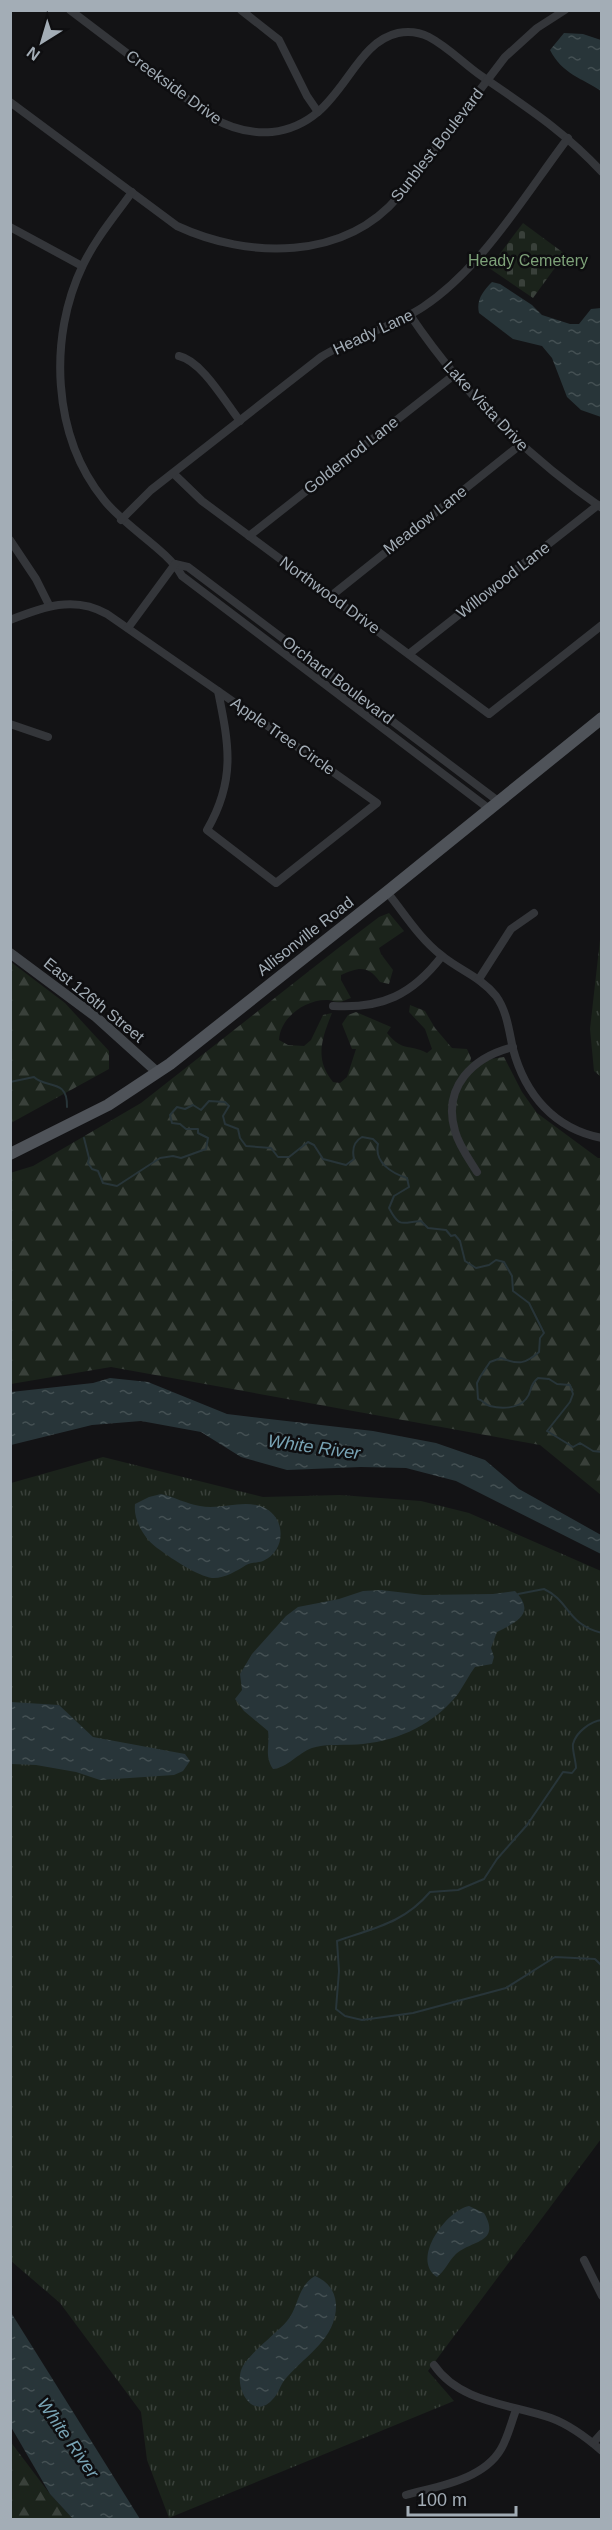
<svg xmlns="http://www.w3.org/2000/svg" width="612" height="2530" viewBox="0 0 612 2530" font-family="Helvetica,sans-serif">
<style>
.grass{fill:url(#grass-tufts)}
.forest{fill:url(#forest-firs)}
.cemetery{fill:url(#cemetery-stones)}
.water{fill:url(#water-ripples)}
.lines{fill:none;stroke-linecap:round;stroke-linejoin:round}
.stream{stroke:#283539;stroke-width:2}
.minor{stroke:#34363a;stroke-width:8}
.secondary{stroke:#41454a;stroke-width:10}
.primary{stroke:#4f5359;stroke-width:12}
.labels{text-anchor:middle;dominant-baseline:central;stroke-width:5;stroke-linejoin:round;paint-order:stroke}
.street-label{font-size:16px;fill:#a3adb6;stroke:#0e0e10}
.park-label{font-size:16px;fill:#7ea279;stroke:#0e0e10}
.water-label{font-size:18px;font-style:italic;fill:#78a3b4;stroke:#0e0e10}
</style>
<defs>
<pattern id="grass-tufts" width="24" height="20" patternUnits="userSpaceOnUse" patternTransform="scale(1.5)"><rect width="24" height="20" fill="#1b231b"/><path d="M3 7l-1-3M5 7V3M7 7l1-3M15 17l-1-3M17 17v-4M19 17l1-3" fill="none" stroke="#39403a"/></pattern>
<pattern id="forest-firs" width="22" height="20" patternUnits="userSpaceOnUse" patternTransform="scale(1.5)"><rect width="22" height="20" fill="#1b231b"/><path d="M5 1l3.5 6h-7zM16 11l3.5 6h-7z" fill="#39403a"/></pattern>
<pattern id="cemetery-stones" width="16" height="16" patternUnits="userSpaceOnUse" patternTransform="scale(1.5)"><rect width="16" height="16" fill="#1b231b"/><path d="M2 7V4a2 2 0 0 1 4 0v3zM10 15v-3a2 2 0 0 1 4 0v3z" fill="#39403a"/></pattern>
<pattern id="water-ripples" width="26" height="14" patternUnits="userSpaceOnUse" patternTransform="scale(1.5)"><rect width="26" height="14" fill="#283539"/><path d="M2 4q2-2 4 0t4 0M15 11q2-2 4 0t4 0" fill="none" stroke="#445053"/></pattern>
</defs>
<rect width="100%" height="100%" fill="#131315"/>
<g class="grass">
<path d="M601,931v146l-7,-6 -4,-42z"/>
<path d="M103,1457l160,40 77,-2 81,6 48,12 132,58v568l-173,232 26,30 -285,117 -22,-58 -6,-48 -81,-109 -49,-42v-778z"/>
</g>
<g class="forest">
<path d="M389,913l15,18 -25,17 2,6 12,16 -4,14 -9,-2c-12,-17 -21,-15 -39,-7v5l10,18c-4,1 -10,5 -14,4 -3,0 -6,-2 -9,-2 -23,-1 -48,18 -49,40l9,5 16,1 7,-6 12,-25 9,-2c-10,25 -18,46 1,69l7,1 7,-6 9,-28h-4l-10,-25 6,-9 8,-3 35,15 -4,6c17,20 21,10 40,20l5,-4 -7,-20 -16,-17 1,-7 15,6 10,17 17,20 15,1 4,9 -1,4 34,-5 18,35 15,21 61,45h3v337l-61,-50 -429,-78 -100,17 -1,-211 23,-7 108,-63 196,-154 42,-32z"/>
<path d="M11,962l54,41 44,48v18l-98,54z"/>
<path d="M10,2441l40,53 23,25h-62z"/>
</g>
<path class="cemetery" d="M523,223l42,31 -32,44 -44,-30z"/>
<g class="water">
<path d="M564,33l19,1 18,6v51c-19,-13 -39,-17 -51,-41z"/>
<path d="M492,282l8,2 32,21 10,10 28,9h9l12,-15 10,-1v109l-20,-7 -14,-13 -15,-39 -10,-12 -29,-7 -34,-26c-3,-13 4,-22 13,-31z"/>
<path d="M110,1378l38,4 79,32 146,17 63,12 49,17 34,29 82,46v19l-145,-73 -50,-13 -45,-1 -74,3 -46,-13 -40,-25 -60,-11 -49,4 -81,20v-53l82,-9z"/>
<path d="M161,1494c13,3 26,10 39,12 21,4 43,-7 63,1 24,11 23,44 0,54 -5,2 -12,1 -17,4 -9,6 -23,14 -34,13 -14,-2 -40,-19 -52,-28 -14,-9 -27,-28 -25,-46l14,-7z"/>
<path d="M381,1590l42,5 70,-1 22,-3c22,23 1,31 -18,41l-6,16 3,9 -2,7 -17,3c-6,8 -11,18 -17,27 -24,30 -58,46 -95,50 -16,2 -36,-1 -51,4 -14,5 -25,20 -39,21 -9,-13 -3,-24 -5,-38l-24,-20 -9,-12 7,-9 -2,-16 12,-20 34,-38 12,-9 41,-8 24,-8z"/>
<path d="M11,1702l48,3 34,32 92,17 5,7 -7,10 -9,4 -74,5 -24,-8 -40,-7 -25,-1z"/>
<path d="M469,2206l15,7c18,31 -14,27 -29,42 -7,7 -10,16 -18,22 -27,-18 10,-67 32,-71z"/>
<path d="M315,2276c12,5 20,14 21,28 1,34 -29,50 -49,73 -7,7 -8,17 -15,23 -19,21 -39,-12 -30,-32 6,-14 34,-34 45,-47 12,-14 10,-35 28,-45z"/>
<path d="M10,2311l130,208h-67l-23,-25 -39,-67z"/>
</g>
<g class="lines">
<g class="stream">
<path d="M10,1082l24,-5c12,12 34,1 33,30"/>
<path d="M84,1138l5,20 -1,5 4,6 6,2 5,12 14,3 43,-28 13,-2 8,2 25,-9 2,-11 -10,-5v-4h-12l-6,-5 -8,-1 -2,-8 7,-8 8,2 8,-4 8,5 8,-9 16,1 4,4 -6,10 2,8 13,5 2,9 6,8 25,2 7,9h11l19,-15 6,3 9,14 23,6 8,-6c-2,-9 -1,-17 8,-22l11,2 5,5c-4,18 13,29 29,34l2,9 -15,9 -5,12c11,21 13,14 32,13l7,7 18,2 5,6 4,-1 5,6 5,20 11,7 13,-3 7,-5 8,2 8,14 1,15 16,12 15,30 -4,5 -1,14c-14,12 -20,13 -38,6l-11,4 -10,15 -3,6 1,16c5,1 7,6 12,7 11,3 28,3 36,-7 7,-8 2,-13 12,-21l11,1 8,5 13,1 3,9 -3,8 -23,29 26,16 7,-4 13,8 9,1"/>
<path d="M518,1594l26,-5c26,12 22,35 58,44"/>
<path d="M602,1720c-11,1 -26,12 -29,24 -1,6 3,17 3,24l-4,5 -9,-1 -36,53 -30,34 -13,20 -26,11 -28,2c-26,31 -56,36 -93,49l2,30 -3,38 9,7 17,4 51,-7 93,-25 49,-31 40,2 7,7"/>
</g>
<g class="minor">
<path d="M70,10l141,107c19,11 39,17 61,15 71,-8 76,-88 126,-99 10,-2 21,-1 31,4 19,10 34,26 51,38 46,32 83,55 122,97"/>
<path d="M241,10l38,30 28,56 11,16"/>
<path d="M10,102l167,124c71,33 167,35 222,-30l106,-139 32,-29 28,-18"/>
<path d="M132,192c-17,24 -36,46 -49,73 -35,72 -31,171 21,235 21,27 64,50 78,76l306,232"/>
<path d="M10,227l72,39"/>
<path d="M410,315c52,77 115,140 192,193"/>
<path d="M179,356c23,5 46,46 61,65"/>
<path d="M174,474l28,27 287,213 113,-89"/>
<path d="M121,520l30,-30 170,-133c32,-20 70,-29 102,-50 59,-39 102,-112 145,-169"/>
<path d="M249,536l205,-161"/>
<path d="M10,540l26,39 13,26"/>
<path d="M175,564l13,3 310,234"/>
<path d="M331,596l189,-151"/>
<path d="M10,620c33,-13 64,-25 97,-6l111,77"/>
<path d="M128,628l47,-64"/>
<path d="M409,654l189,-149"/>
<path d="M218,691l159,112 -101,80 -69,-53c29,-50 22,-85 11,-139z"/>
<path d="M10,724l38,13"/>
<path d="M387,892c17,21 32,46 54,63 18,15 40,22 55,41 11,15 13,35 17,53 12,45 41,80 89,89"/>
<path d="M479,979l32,-50 23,-16"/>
<path d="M333,1006c49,3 79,-11 109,-50"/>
<path d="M477,1172c-8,-13 -18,-26 -22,-41 -13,-44 18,-74 58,-84"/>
<path d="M584,2260l18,36"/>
<path d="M434,2365c26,38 77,39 117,53 19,7 35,19 51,33"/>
<path d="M593,2443l9,-10"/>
<path d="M406,2495c32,-9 77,-15 95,-46 7,-12 10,-26 15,-39"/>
</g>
<path class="secondary" d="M10,953l86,64 61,55"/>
<path class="primary" d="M10,1154l98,-49 62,-41 217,-172 215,-174"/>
</g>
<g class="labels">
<g class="street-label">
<text transform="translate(174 87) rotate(36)">Creekside Drive</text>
<text transform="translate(437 145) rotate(-52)">Sunblest Boulevard</text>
<text transform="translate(373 332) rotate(-25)">Heady Lane</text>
<text transform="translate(486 406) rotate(47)">Lake Vista Drive</text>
<text transform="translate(351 455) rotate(-38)">Goldenrod Lane</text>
<text transform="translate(425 520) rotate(-38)">Meadow Lane</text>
<text transform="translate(503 580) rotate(-38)">Willowood Lane</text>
<text transform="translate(330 595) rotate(36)">Northwood Drive</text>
<text transform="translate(338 680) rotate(37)">Orchard Boulevard</text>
<text transform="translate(283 736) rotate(35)">Apple Tree Circle</text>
<text transform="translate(305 936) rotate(-38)">Allisonville Road</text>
<text transform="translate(94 1000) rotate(39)">East 126th Street</text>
</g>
<g class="park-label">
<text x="528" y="260">Heady Cemetery</text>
</g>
<g class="water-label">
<text transform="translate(314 1447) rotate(8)">White River</text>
<text transform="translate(68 2438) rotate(55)">White River</text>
</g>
</g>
<rect width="612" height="2530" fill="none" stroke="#a3adb6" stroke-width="24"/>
<g transform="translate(42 42) rotate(217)" stroke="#0e0e10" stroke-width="4.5" paint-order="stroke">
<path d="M0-4.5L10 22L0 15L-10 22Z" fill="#a3adb6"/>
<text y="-9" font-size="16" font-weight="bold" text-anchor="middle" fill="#a3adb6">N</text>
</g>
<path d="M408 2506v9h108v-9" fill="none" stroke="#a3adb6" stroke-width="3"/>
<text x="417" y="2506" font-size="18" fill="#a3adb6" stroke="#0e0e10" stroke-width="4.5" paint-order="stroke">100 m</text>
</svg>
